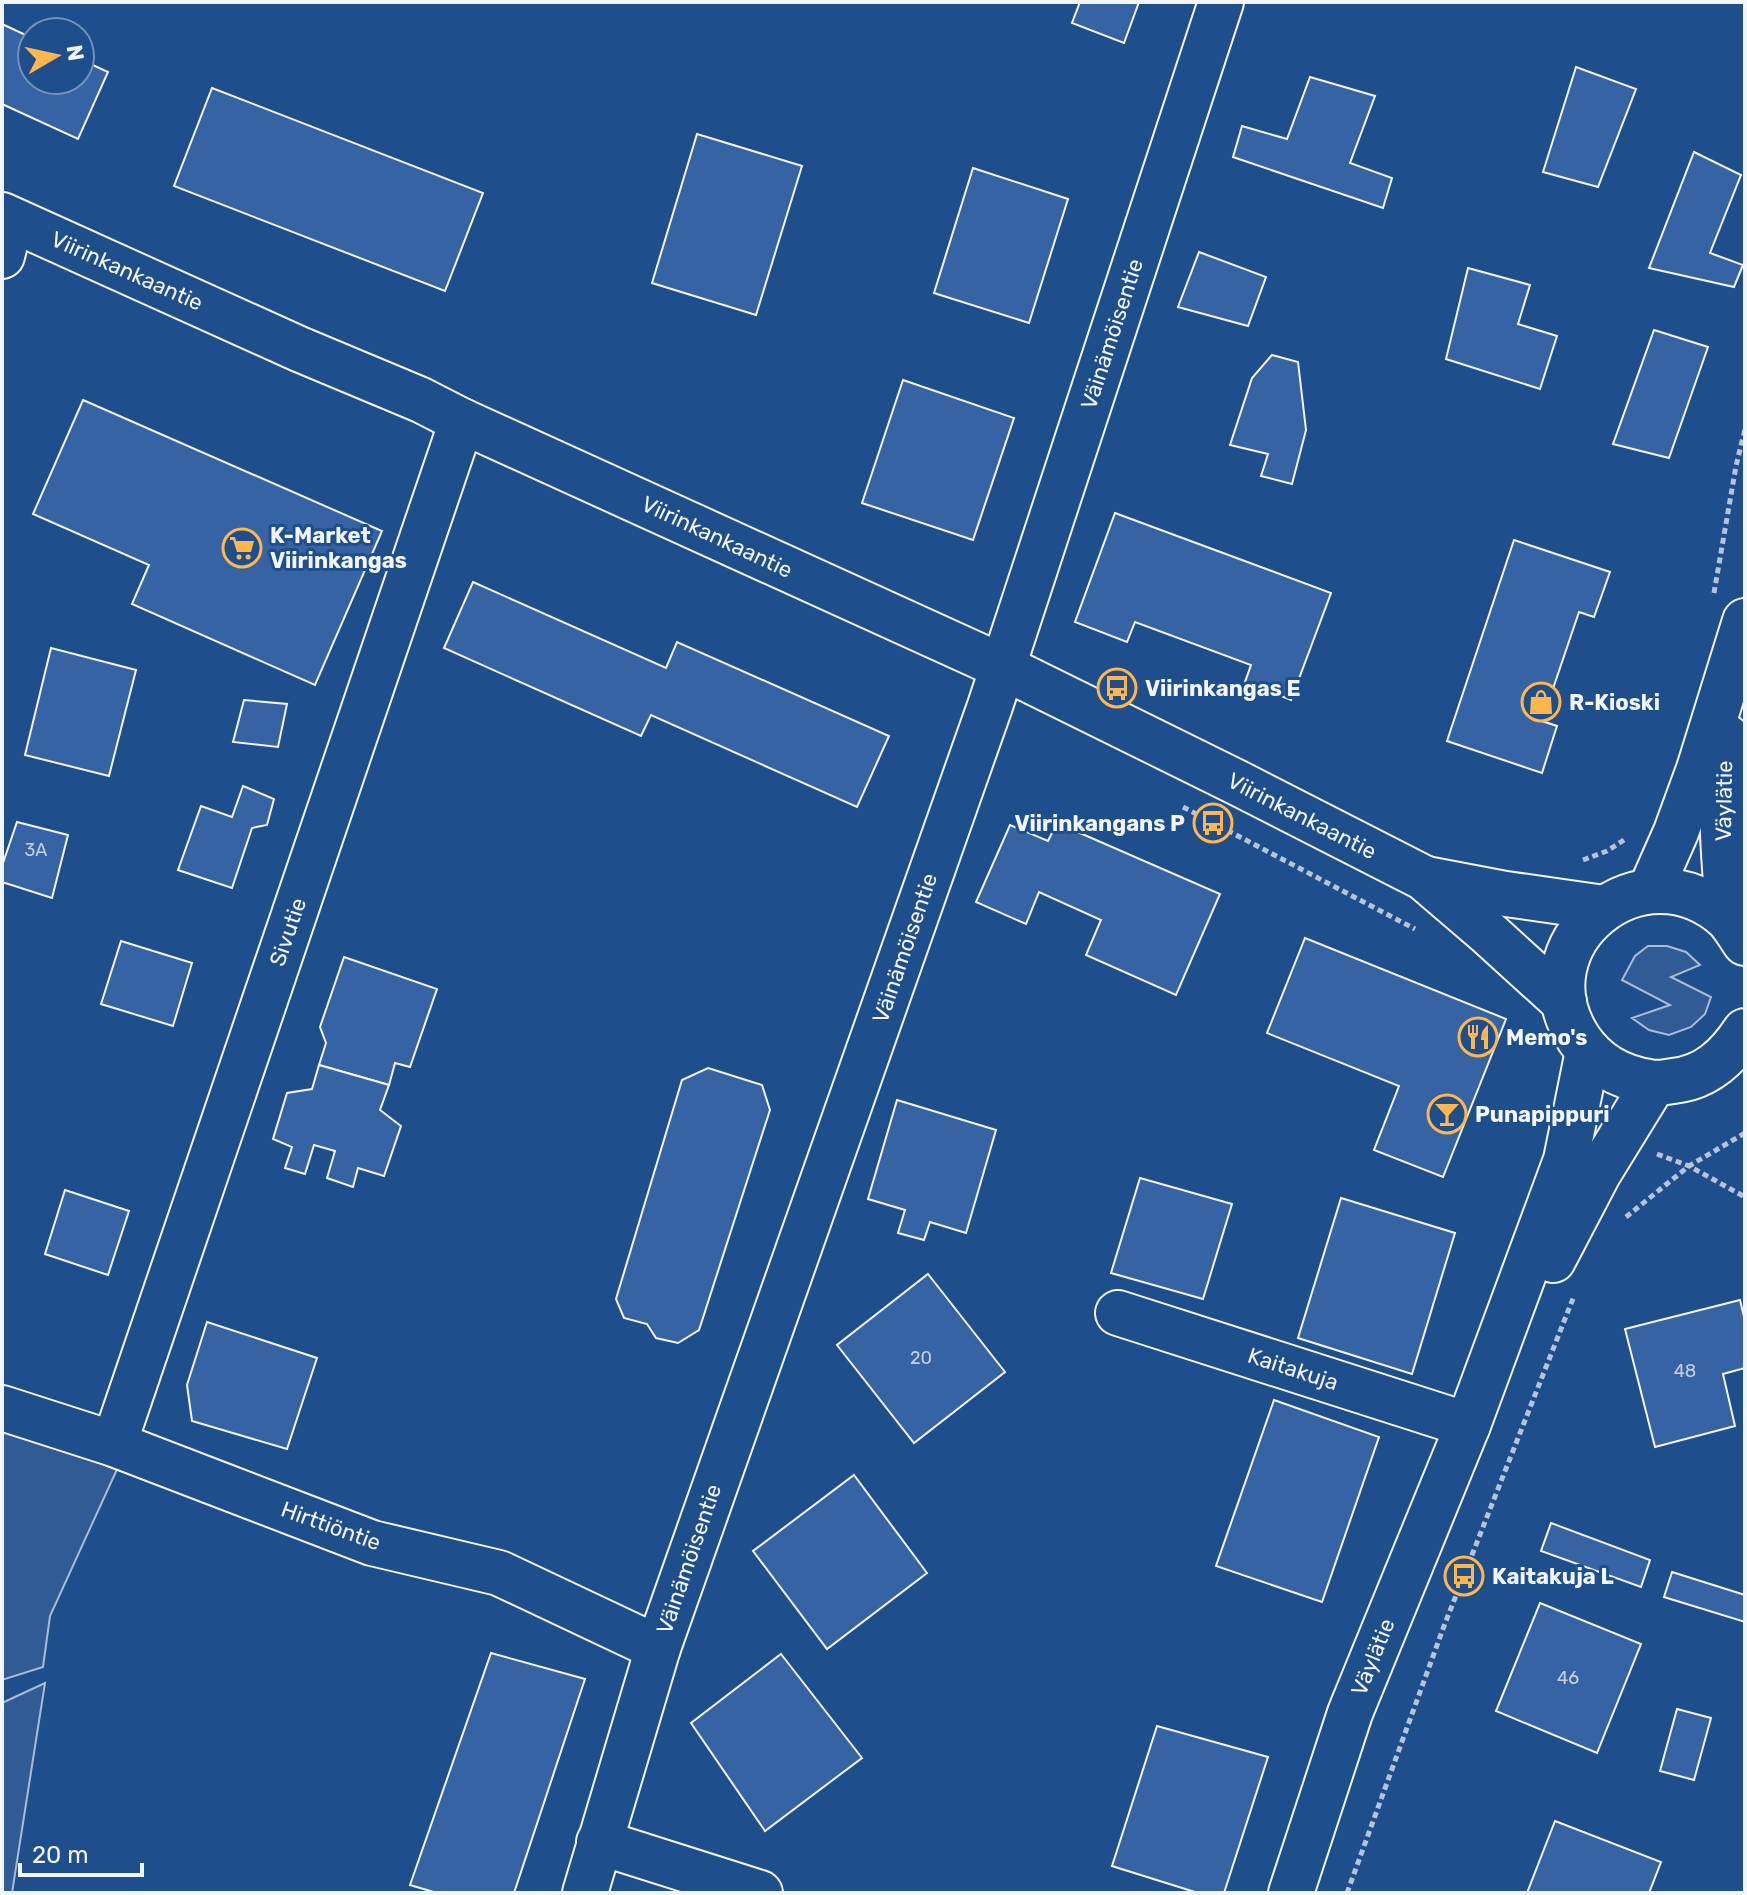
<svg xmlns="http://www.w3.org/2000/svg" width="1747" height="1895" viewBox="0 0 1747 1895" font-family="Rubik,sans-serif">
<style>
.built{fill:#305b95;stroke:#a8bbd7;stroke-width:2}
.building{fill:#3563a3;stroke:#f2f6ff;stroke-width:2}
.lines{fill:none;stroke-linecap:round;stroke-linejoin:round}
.minor-casing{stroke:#f2f6ff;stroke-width:48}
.path{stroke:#b3c4dc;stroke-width:5;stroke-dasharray:6 4;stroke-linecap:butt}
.minor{stroke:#1f4e8c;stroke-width:44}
.labels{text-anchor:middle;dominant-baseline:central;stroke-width:6;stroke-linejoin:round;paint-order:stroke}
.number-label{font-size:18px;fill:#c3d1e8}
.street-label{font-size:22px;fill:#f2f6ff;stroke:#1f4e8c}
.poi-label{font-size:22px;font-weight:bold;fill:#f2f6ff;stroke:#1f4e8c;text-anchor:start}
</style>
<rect width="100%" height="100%" fill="#1f4e8c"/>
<g class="built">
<path d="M1648,946h19l19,6 14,13 -29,12 40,20 -6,17 -14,13 -22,8 -20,-5 -17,-12 38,-13 -48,-25 13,-24z"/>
<path d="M2,1429l117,36 -69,151 -7,51 -41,13z"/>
<path d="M45,1683l-33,210h-10v-190z"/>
</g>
<g class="building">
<path d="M1080,2h59l-15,41 -52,-20z"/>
<path d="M2,24l30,14v42h48v-21l28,13 -30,67 -76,-35z"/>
<path d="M1576,67l60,22 -38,98 -55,-15z"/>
<path d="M1310,77l65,19 -25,67 42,15 -9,30 -150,-51 9,-31 45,13z"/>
<path d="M212,88l271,105 -38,98 -271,-105z"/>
<path d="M697,134l105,32 -46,149 -104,-32z"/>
<path d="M1694,152l47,23 -31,78 33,12 -9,22 -85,-19z"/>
<path d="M973,168l95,31 -39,124 -95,-30z"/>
<path d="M1199,252l67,25 -18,49 -70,-19z"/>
<path d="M1468,268l62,17 -12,39 39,12 -17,53 -94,-30z"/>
<path d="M1654,330l54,17 -39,111 -56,-14z"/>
<path d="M1272,355l26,7 8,68 -14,54 -31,-8 7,-22 -38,-9 22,-67z"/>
<path d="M903,380l111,38 -41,122 -111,-37z"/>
<path d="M83,400l299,131 -67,154 -183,-81 17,-39 -116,-51z"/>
<path d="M1115,513l216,80 -40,107 -46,-18 6,-17 -116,-43 -8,20 -52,-20z"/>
<path d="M1514,540l96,32 -16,45 -15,-5 -37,109 15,5 -15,47 -95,-32z"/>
<path d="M473,582l193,86 11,-26 212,94 -32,71 -206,-92 -10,21 -197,-88z"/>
<path d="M51,648l85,22 -27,106 -84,-21z"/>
<path d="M244,700l43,4 -9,43 -45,-5z"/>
<path d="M243,786l31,13 -7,26 -15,3 -20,60 -54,-18 23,-64 31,11z"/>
<path d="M17,822l51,13 -16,63 -50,-16v-16z"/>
<path d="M1057,823l163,71 -44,101 -90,-40 15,-35 -62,-28 -13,32 -50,-22 34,-77 38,16z"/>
<path d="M1305,938l201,81 -63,158 -69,-27 25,-64 -132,-53z"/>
<path d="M121,941l71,22 -19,63 -72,-22z"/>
<path d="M344,957l93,32 -27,78 -15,-4 -6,22 -70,-20 7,-22 -6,-16z"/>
<path d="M319,1065l70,20 -9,25 21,16 -17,50 -26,-8 -5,19 -26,-9 8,-27 -21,-6 -9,29 -20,-6 7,-21 -19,-8 14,-46 25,-4z"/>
<path d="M708,1068l54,17 8,25 -71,220 -21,13 -22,-5 -9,-14 -23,-6 -8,-19 66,-219z"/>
<path d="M897,1100l99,30 -30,103 -36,-11 -6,18 -26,-7 7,-23 -37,-11z"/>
<path d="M1140,1178l92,26 -29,95 -92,-26z"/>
<path d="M65,1190l64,21 -21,64 -63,-21z"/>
<path d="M1341,1198l114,35 -43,141 -114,-36z"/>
<path d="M928,1274l77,98 -91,71 -77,-98z"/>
<path d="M1740,1300l5,21v47l-22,6 12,52 -80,21 -30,-118z"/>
<path d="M207,1322l110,36 -30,91 -95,-28 -5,-36z"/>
<path d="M1274,1400l105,37 -57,165 -106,-36z"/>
<path d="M854,1475l73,98 -100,76 -74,-98z"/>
<path d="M1551,1523l99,37 -9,27 -100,-36z"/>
<path d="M1672,1572l73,23v27l-81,-25z"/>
<path d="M1540,1603l101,41 -44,109 -101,-42z"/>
<path d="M491,1653l94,26 -71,214h-77l-27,-8z"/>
<path d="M781,1654l81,104 -97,73 -74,-108z"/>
<path d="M1677,1709l34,9 -17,62 -34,-9z"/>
<path d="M1157,1726l111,31 -44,136h-26l-86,-27z"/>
<path d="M1555,1821l106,41 -12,31h-122z"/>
</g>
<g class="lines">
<g class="minor-casing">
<g id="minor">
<path d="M2,215l297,134 122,51 41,21 541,246 235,116 186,95 63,54 77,70"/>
<path d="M2,256l9,-36"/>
<path d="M1727,737c-9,60 -3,122 2,182"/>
<path d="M1427,879l79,15 98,14"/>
<path d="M1650,891l26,-59 23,-63 46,-148"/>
<path d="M1745,943c-6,-8 -11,-18 -18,-25 -85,-77 -210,26 -148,121 17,25 40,38 70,43 8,2 16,0 24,-1 33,-3 55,-24 72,-50"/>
<path d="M1553,1260l45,-86 56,-91"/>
<path d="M1118,1313l350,112"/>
<path d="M2,1408l112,36 258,99 127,30 159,75"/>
<path d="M114,1444l348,-1023"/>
<path d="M599,1842l161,51"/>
<path d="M585,1893l73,-245 332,-942 231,-704"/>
<path d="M1291,1893l59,-180 118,-288 98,-265 22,-109"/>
</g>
</g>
<g class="path">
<path d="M1714,593l22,-127 9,-37"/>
<path d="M1183,807l232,122"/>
<path d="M1583,860l24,-9 17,-11"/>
<path d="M1657,1154l32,12 56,31"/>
<path d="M1626,1217l63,-51 56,-33"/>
<path d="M1347,1893l97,-267 130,-330"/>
</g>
<use href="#minor" class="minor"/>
</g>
<defs>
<g id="supermarket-ring" transform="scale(2)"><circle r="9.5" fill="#1f4e8c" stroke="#ffb74d" stroke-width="1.5"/><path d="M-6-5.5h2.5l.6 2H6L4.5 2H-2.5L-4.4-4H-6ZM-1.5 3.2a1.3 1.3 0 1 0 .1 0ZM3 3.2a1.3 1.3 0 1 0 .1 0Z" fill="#ffb74d"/></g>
<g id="bus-ring" transform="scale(2)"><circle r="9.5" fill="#1f4e8c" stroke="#ffb74d" stroke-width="1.5"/><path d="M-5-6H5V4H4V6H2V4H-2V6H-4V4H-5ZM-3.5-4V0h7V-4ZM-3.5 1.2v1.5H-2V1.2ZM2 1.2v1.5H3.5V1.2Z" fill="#ffb74d"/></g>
<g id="shop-ring" transform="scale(2)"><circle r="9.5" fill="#1f4e8c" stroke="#ffb74d" stroke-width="1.5"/><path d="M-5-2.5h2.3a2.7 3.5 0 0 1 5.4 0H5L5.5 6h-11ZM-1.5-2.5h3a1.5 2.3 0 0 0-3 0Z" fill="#ffb74d"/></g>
<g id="restaurant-ring" transform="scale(2)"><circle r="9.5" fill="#1f4e8c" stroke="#ffb74d" stroke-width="1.5"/><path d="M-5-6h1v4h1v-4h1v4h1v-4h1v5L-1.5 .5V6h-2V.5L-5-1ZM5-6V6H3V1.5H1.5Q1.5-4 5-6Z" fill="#ffb74d"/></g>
<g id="bar-ring" transform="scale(2)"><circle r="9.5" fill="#1f4e8c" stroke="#ffb74d" stroke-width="1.5"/><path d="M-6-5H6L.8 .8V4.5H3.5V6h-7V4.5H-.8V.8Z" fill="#ffb74d"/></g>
</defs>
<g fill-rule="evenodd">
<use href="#supermarket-ring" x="242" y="548"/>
<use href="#bus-ring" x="1117" y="688"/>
<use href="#shop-ring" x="1541" y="702"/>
<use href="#bus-ring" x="1213" y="823"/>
<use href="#restaurant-ring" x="1478" y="1037"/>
<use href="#bar-ring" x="1447" y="1114"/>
<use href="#bus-ring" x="1464" y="1576"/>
</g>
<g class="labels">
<g class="number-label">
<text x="36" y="850">3A</text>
<text x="921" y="1358">20</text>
<text x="1685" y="1371">48</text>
<text x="1568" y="1678">46</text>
</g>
<g class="street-label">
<text transform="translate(127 271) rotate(24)">Viirinkankaantie</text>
<text transform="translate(1112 334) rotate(-72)">Väinämöisentie</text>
<text transform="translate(717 537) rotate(25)">Viirinkankaantie</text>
<text transform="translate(1724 801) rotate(-89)">Väylätie</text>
<text transform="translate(1302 816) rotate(27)">Viirinkankaantie</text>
<text transform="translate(288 932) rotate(-71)">Sivutie</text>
<text transform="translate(905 948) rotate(-71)">Väinämöisentie</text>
<text transform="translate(1293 1369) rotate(18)">Kaitakuja</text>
<text transform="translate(331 1526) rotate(20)">Hirttiöntie</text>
<text transform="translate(689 1559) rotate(-71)">Väinämöisentie</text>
<text transform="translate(1373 1657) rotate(-68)">Väylätie</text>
</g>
<g class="poi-label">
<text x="270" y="535">K-Market<tspan x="270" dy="25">Viirinkangas</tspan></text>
<text x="1145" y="688">Viirinkangas E</text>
<text x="1569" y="702">R-Kioski</text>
<text x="1185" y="823" text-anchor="end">Viirinkangans P</text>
<text x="1506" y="1037">Memo's</text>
<text x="1475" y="1114">Punapippuri</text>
<text x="1492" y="1576">Kaitakuja L</text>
</g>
</g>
<rect width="1747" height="1895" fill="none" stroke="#f2f6ff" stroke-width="8"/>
<g transform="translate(56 56) rotate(81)"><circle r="38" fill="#1f4e8c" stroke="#7391ba" stroke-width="2"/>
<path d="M0-6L14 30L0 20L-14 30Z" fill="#ffb74d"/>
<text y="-12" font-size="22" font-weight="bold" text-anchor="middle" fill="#f2f6ff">N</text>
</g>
<path d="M20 1863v12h122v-12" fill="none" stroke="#f2f6ff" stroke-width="4"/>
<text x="32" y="1863" font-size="24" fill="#f2f6ff" stroke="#1f4e8c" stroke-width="6" paint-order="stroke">20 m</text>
</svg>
